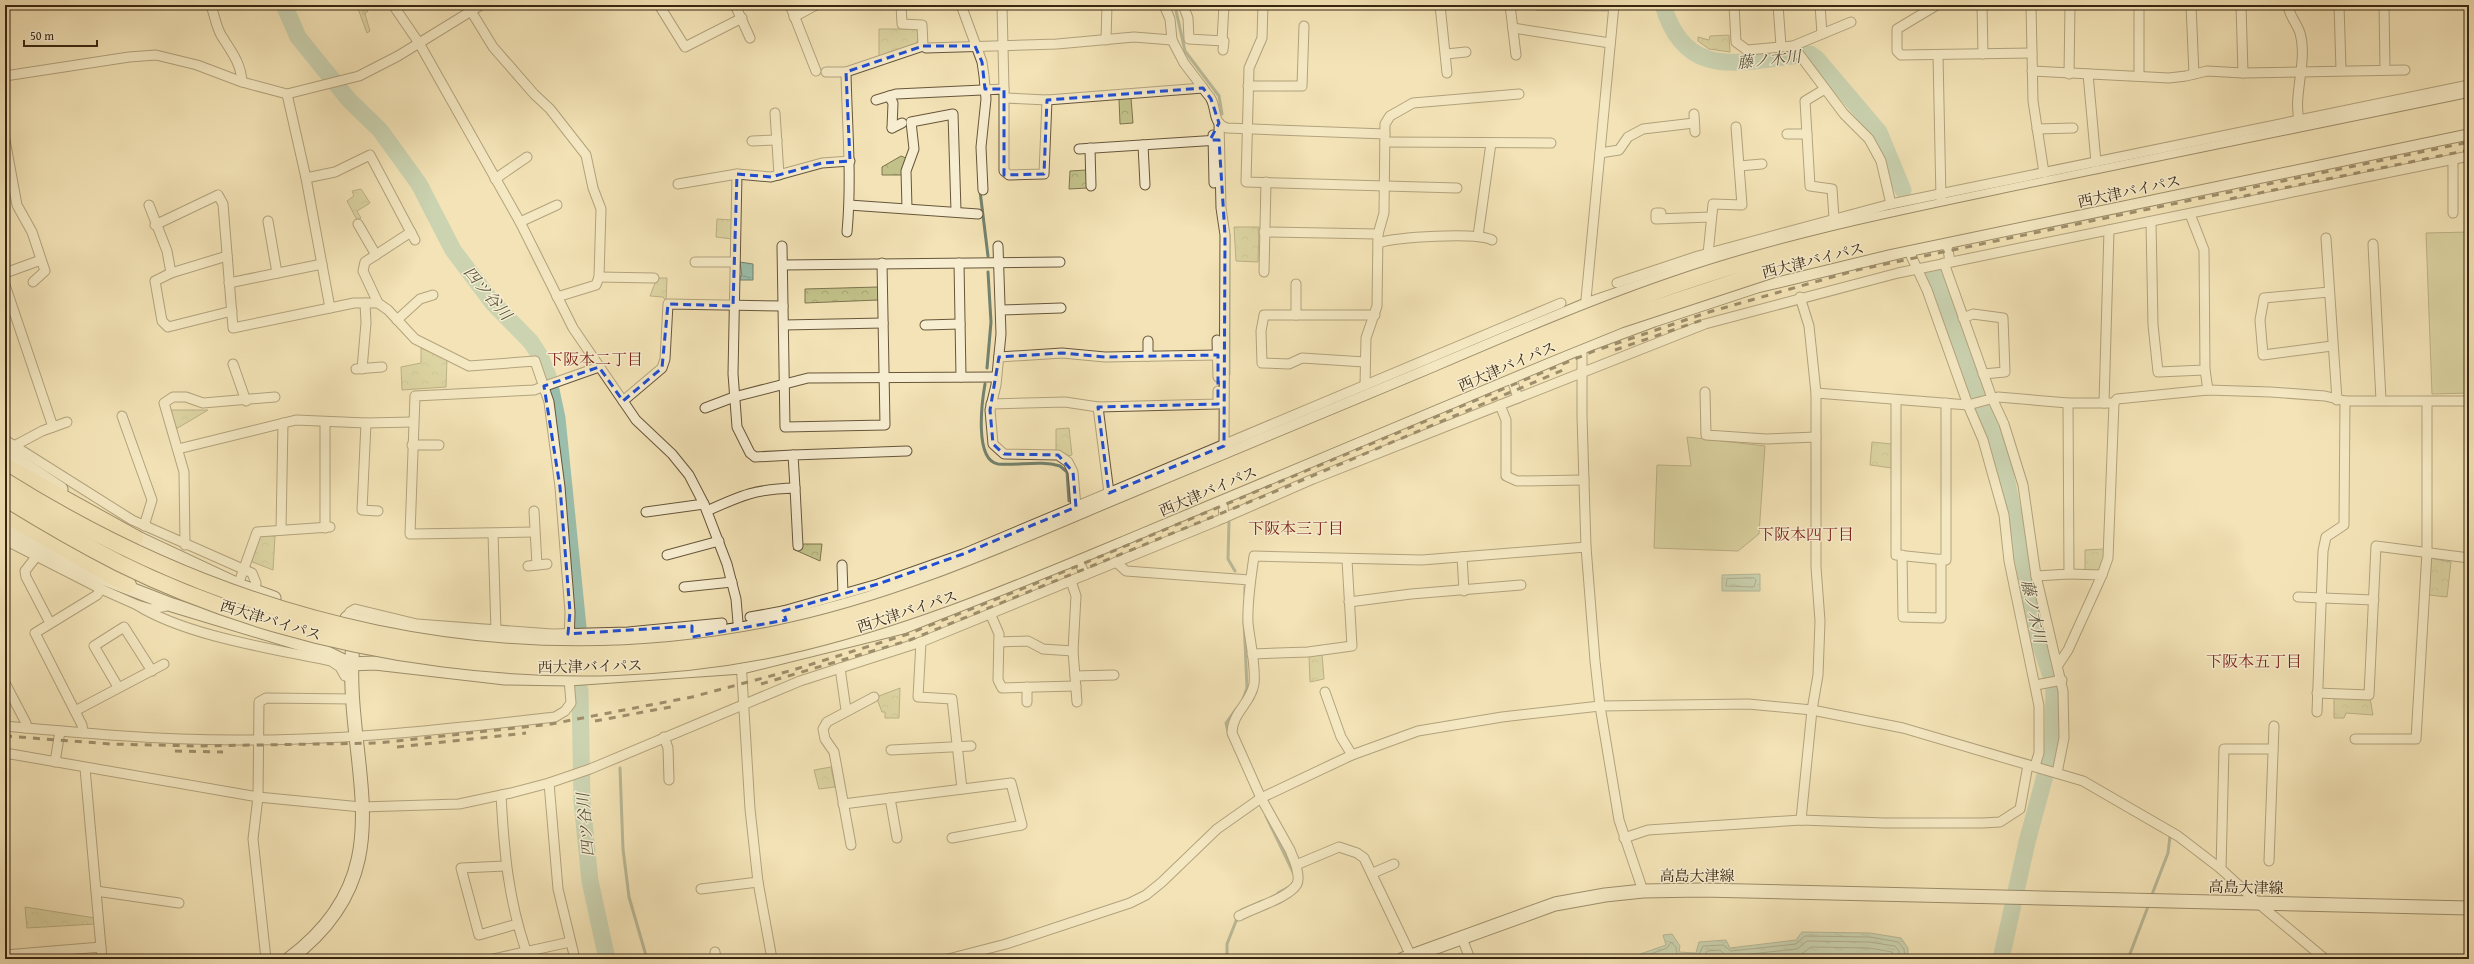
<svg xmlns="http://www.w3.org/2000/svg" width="2474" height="964" viewBox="0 0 2474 964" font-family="'Gentium Book Plus','Noto Serif JP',serif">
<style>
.green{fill:#c2c189;stroke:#7d744d}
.cemetery{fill:url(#cemetery-stones);stroke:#7d744d}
.park{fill:url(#park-crowns);stroke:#7d744d}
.water{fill:url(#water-ripples);stroke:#73826e}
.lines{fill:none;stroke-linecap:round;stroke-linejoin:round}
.shore{stroke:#6a725e;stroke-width:1}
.stream{stroke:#73826e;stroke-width:3}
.river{stroke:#9bbeac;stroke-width:17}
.street-casing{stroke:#67563a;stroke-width:11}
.secondary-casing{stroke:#382711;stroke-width:15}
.highway-casing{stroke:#382711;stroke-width:18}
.street{stroke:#f7edd0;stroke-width:9}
.secondary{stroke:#f7edd0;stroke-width:13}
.highway{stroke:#f3e3b6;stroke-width:16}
.rail{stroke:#382711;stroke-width:3;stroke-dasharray:7 7;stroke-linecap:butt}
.highway-bridge-casing{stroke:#382711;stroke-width:18;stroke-linecap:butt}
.highway-bridge{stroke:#f3e3b6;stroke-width:16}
.marked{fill:none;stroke:#1d4ed8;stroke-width:3;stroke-dasharray:8 5;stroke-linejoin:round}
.labels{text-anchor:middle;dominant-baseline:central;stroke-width:3;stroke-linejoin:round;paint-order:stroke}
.street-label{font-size:15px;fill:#382711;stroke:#f7edd0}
.water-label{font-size:16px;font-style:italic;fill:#565440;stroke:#f7edd0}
.neighbourhood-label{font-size:16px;fill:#7a1f14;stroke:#f7edd0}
</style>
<defs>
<pattern id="cemetery-stones" width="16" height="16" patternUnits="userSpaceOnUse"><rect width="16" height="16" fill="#c2c189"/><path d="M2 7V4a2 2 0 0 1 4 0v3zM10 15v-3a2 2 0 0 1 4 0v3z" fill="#a7a675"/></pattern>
<pattern id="park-crowns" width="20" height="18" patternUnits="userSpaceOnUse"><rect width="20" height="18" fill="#c2c189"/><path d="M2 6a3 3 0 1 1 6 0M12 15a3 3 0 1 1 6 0" fill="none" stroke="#a7a675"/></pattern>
<pattern id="water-ripples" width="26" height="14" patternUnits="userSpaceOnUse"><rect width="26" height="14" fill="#9bbeac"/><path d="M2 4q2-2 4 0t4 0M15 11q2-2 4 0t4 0" fill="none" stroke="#7f9a8b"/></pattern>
</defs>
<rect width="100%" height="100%" fill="#f3e3b6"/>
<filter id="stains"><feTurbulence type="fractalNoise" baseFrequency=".005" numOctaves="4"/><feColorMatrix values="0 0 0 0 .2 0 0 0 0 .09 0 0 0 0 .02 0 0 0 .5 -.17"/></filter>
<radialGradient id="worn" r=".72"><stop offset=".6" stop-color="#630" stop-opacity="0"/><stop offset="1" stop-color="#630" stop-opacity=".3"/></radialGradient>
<g class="green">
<path d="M2469,232v161l-37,1 -6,-161z"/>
<path d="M1687,437l78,9 -6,88 -21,17 -84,-3 3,-83 34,1z"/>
</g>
<path class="cemetery" d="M349,5h16l3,6 -3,3 5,17 -3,2 -10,-27 -5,3z"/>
<g class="park">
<path d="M879,29h37l4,6 -4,9 -37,13z"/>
<path d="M1729,35l1,17 -21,-3 -11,-8v-4l11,3 1,-4z"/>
<path d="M1131,98l2,25 -13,1 -1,-25z"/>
<path d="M901,156l5,2 -5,17h-19v-8z"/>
<path d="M1086,170l1,18 -18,1 1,-18z"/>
<path d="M361,189l9,14 -13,8 4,7 -4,2 -10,-19 7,-5 -2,-5z"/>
<path d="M717,219l15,1v19l-16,-2z"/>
<path d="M1234,227h25l-1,35 -22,-1z"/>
<path d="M657,278h10l-1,23 -3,-4 -13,-1z"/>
<path d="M878,287v13l-73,3v-14z"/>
<path d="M421,348l26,11 -1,28 -44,3 -1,-23 20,-4z"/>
<path d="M171,410h37l-32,19z"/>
<path d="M1069,428l3,27 -5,1 -11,-6v-21z"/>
<path d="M1872,442l20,2v24l-22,-3z"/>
<path d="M259,535l16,1 -2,34 -23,-9z"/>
<path d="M802,544h20l-2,17 -27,-12 9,-1z"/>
<path d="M2104,549v14l-4,10 -15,-1v-22z"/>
<path d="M2430,558l21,4 -4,35 -18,-2z"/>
<path d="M1322,654l2,25 -14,3 -1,-26z"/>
<path d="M900,688l-1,30h-14v-6h-3l-5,-13 2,-3z"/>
<path d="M2334,697l36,1 3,17 -27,-2 -2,5h-10z"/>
<path d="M831,767l4,20 -16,2 -5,-19z"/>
<path d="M25,907l70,11v6l-68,4z"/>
</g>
<g class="water">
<path d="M740,262l13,2v16h-13v-4h2z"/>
<path d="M1760,574v17h-38v-16z"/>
<path d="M1802,932l68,1 31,5 7,10v11h-282l40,-14 -3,-10 9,-1 8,12 -1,6 17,1 3,-11 27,-2 4,8 66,-8z"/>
</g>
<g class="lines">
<g class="shore">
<path d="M1754,578l2,2 -2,7 -28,-1 1,-7z"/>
<path d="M1637,959l30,-11 4,-6 5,5 1,9 21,1 5,-11 20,-1 8,6 65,-7 9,-8 65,1 28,5 6,7 1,10"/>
<path d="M1703,959l4,-8 13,-1 5,5 7,1 65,-7 10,-8 62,1 26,4 4,5v8"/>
<path d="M1762,959l38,-4 11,-8 58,1 23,4 1,7"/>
</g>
<g class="stream">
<path d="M1175,6l10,45 34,45 3,18"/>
<path d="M980,191l8,65"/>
<path d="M987,368l4,-46 -3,-50"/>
<path d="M1229,374v-140"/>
<path d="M985,384c-3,17 -11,76 13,80 21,2 42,-4 62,2l7,6 2,29"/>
<path d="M1229,521l-1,38 7,12"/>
<path d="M1245,595v-8"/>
<path d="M1242,702l5,-14 -3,-68"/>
<path d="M1229,736l-3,-13 10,-14"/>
<path d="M620,768l3,81 6,48 18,62"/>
<path d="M1266,816l28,58"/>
<path d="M1278,893l11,-6"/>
<path d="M2151,897l17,-44 2,-17"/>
<path d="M1242,910l21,-9"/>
<path d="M1227,959v-15l11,-28"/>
<path d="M2128,959l21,-55"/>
</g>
<g class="river">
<path d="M284,5l14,32 51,63 31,30 39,54 34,66 39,52 39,40 9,14 8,20 9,42 21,209"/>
<path d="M1663,5c24,81 84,54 147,49l7,5 62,73 24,58"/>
<path d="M1932,271l70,187 37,182 15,45 -1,61 -26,96 -26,117"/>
<path d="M580,690l2,112 8,79 17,78"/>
</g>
<g class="street-casing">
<g id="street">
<path d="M211,5c3,9 5,21 10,30 10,16 20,28 21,47"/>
<path d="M393,5l26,38 101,179 53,106 63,92 36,34 17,21 15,29 23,60 9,35 3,35"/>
<path d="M659,5l26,42 57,-29"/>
<path d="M735,5l15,33"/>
<path d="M790,5l26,66"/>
<path d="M901,5l1,19 20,1 1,21 3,2 131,-4 77,-7 38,3"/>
<path d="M961,5l21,57 2,14 2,23 -5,48 2,43"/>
<path d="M1002,5l2,84"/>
<path d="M1164,5l6,14 2,21 12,23 19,25"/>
<path d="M1183,5l5,13 1,21 35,2 -1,9"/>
<path d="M1263,5l-1,33 -13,30 -3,114 211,6"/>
<path d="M1440,5l7,68"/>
<path d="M1510,5l6,50"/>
<path d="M1537,5l77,1"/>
<path d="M1734,5l2,37 11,8 46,-4 58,-24"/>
<path d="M1778,5l3,41"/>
<path d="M1820,5l2,29"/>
<path d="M1937,5l-40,24v22l4,4 131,-2"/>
<path d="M1982,5l1,49"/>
<path d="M2031,5l2,96 11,72"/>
<path d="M2139,5v71"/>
<path d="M2191,5l3,69"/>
<path d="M2241,5l2,68"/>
<path d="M2288,5c1,11 9,18 12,28 8,27 -7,61 -1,87"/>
<path d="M2339,5l2,64"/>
<path d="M2384,5l1,64"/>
<path d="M471,11l22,36 41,47 16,15 36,46 7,33 8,21 -2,68 -3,8 -39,12"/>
<path d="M794,17l22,-12"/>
<path d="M1513,28l97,15"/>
<path d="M1106,40l1,-35"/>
<path d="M1222,41l2,-36"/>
<path d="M1793,46l51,68 25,25 12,22 10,43"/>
<path d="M1446,54l20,-2"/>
<path d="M1938,55l3,144"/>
<path d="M2032,71l137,7 17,-2 21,-5 36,2 162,-3"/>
<path d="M826,72h20l77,-26"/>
<path d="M846,72c1,53 6,106 1,160"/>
<path d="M2069,74l1,-69"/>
<path d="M2088,74l8,88"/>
<path d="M5,76l124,-19 27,-2 41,10 45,17 45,12 72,-18 39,-20 83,-51"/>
<path d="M1248,86h54l2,-60"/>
<path d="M1825,89l-20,12 5,85 22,3 2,29"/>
<path d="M287,94l19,84 24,130"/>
<path d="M889,96l4,7 -1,25"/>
<path d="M1005,98l42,2 156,-12c2,4 6,7 8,11 6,11 1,24 16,29l158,6"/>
<path d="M876,100l20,-6 108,-5v82l5,4 35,-1 3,-74"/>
<path d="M775,113l4,62"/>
<path d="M1694,114l1,18"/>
<path d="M1219,123l2,85 4,27 -1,211"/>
<path d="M892,128l10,-5"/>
<path d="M2037,129l36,-1"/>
<path d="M1787,134h20"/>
<path d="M1213,135l1,48"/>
<path d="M5,140l12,65 15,27 13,39 -12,11"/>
<path d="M752,141l25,-1"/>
<path d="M1385,142l166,1"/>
<path d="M1143,145l2,40"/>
<path d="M1090,148l1,38"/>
<path d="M1079,149l140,-9"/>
<path d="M1600,153l19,-3 9,-13 15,-8 51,-6"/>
<path d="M1739,166l23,-2"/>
<path d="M737,174l-4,200 4,53 13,26 5,4 38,-2"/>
<path d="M306,178l29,-6 35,-17 45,85"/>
<path d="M495,179l32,-22"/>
<path d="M678,184l59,-10 34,3 51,-14 28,-2"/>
<path d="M149,205l18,46 4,22"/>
<path d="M849,205l129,9"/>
<path d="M907,208l-1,-37 8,-22 -3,-27 42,-8 3,97"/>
<path d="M1661,213h-5v6l55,-2"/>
<path d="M2453,213v-54"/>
<path d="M268,221l9,52"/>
<path d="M520,222l37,-17"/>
<path d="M2151,222l2,103 5,47 47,-2 -1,-120 -14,-36"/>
<path d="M358,224l18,31"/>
<path d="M155,225l63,-30 5,9 10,124 121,-25h24l10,7 27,29 54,27 66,-5 14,41 11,85 10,125 -1,33"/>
<path d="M1264,232l114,2"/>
<path d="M1478,236l13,-93"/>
<path d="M1946,237l4,25"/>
<path d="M2326,238l11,162"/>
<path d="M1378,243c19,-6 98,-11 114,-3"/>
<path d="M2373,244l8,156"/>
<path d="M1906,245l21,45 41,115 15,35 21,75 5,46 30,145v47l-4,13"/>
<path d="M782,246l3,181 100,-2 -3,-162"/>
<path d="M998,246l3,88 -5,51 -6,25 3,34 11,10 54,1 10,7 5,10 3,35"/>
<path d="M1708,254l5,-50 29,1 -6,-78"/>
<path d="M227,256l-56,17 -16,8 7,40 6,6 64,-16"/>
<path d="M695,262h39"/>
<path d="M959,263l2,114"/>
<path d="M1944,263l48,135 12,26 19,61 13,91 27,115 1,47 -7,35"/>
<path d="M783,265l277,-3"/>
<path d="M1264,272l2,-90"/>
<path d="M5,273l36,-13"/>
<path d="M599,277l55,1"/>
<path d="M229,283l93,-19"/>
<path d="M1617,283l81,-27 193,-52 578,-119"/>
<path d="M5,285l48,142"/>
<path d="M2329,292l-65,6 -4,22 3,35 69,-9"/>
<path d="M1800,297l9,29 7,67v174l4,54 -2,54 -6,35 -11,110"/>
<path d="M378,303l-15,-32 2,-9 46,-30"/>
<path d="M1001,310l60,-2"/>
<path d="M1585,310l29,-305"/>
<path d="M1296,315v-31"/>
<path d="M1963,318l10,-4 30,4 2,54 -22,2"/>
<path d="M397,320l23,-21 13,-4"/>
<path d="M784,325l99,-2"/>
<path d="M925,325l35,-1"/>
<path d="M1217,340l1,37"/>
<path d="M1148,341v15"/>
<path d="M1582,343v73l4,131 9,114 5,45 19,114 24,71"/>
<path d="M999,357l63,-4 43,4 113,-2"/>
<path d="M1365,362l-63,-4 -13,6 -27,-1 -1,-32 3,-16h111"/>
<path d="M233,364l13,37"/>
<path d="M356,369l26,-2"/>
<path d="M362,369l4,-46 -1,-20"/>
<path d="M2205,370l3,20"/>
<path d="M1510,373l8,25"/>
<path d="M1365,385l1,-47 11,-32 1,-72 6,-21 1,-89 5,-8 23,-13 106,-9"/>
<path d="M1705,392l1,43 60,4 50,-2"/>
<path d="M1816,393l152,12 30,-8 70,6h46"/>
<path d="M1896,400v155l50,5v-157"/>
<path d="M623,401l39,-33 3,-9 3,-55 115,2"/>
<path d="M2104,403l5,-173"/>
<path d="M991,404l74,-2 33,5 120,-3v-13"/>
<path d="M1500,405l6,15v56l11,5 67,-1"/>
<path d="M1098,407l11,86"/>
<path d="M705,408l29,-11 74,-19 188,-1"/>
<path d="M122,416l30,84 -8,26"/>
<path d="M366,423l-4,87 16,1"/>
<path d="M5,440l127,80 120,53 4,10 -1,8"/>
<path d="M412,445h27"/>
<path d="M14,446l28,-15 25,-9"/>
<path d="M178,449l118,-29 70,3 46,-1"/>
<path d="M795,488l-2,-33 114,-4"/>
<path d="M1222,492l2,26"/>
<path d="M534,511l3,54"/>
<path d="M707,511c35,-16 49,-22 88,-23l3,58"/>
<path d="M646,512l58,-8"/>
<path d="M325,528v-106"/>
<path d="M281,530l2,-107"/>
<path d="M534,532l-124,2 5,-138 119,-6 65,-23"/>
<path d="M493,534l3,97"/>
<path d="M5,540l96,49 36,16 14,4 21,-4"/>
<path d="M185,545l-1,-73 -20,-69 9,-6h13l17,6 72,-6"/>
<path d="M1075,552l10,23"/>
<path d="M667,555l52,-14"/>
<path d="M1902,555l1,62 38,1v-59"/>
<path d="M36,557l-11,14 1,6 24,46"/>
<path d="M1462,557l2,34"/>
<path d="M1116,562l10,9 124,9"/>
<path d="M842,565l1,29"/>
<path d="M528,566l19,-2"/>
<path d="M2102,575l6,-17 6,-155 3,-4 91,-9 63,2 54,4 20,5h124"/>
<path d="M2036,576l33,-2 -1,-171"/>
<path d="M1071,581l5,15 -3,55 4,51"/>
<path d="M238,585l19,-53 73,-5"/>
<path d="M684,587l48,-5"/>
<path d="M2298,597l76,3"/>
<path d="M1349,602l62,-8 110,-9"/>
<path d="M137,605c49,31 137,44 194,56l9,6 5,9 6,1"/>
<path d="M990,613l9,21 -1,46 4,8 74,-2"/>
<path d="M750,617l33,-6"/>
<path d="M346,618l4,-6 5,-3 62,15 135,10 76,-2 94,-9"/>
<path d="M786,620l-3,-9 95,-27 85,-30 598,-251"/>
<path d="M921,642l-3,55 34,2 10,90"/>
<path d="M999,642l29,-1 15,8 30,2"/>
<path d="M1252,654l56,-2 44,-6 -5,-86"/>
<path d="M741,661l9,148 8,73 14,77"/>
<path d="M2058,665l10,-15 34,-75 -33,-1"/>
<path d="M840,668l6,42"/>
<path d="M1075,676l39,-1"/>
<path d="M5,683l21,40 -1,5"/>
<path d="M2036,685l26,-5"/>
<path d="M118,687l-24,-41 30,-19 28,44"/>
<path d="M1325,692l16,45 11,18"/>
<path d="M2317,693l52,2 7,-149 93,12"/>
<path d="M1027,702v-15"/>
<path d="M75,711l89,-47"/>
<path d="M2317,712l6,-161 3,-14 18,-12 1,-124"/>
<path d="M5,726c76,7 153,14 230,14 107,1 214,-11 320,-23l10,-6 6,-8 -2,-24"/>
<path d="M83,733l-1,-8 -47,-92 62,-38 4,-6"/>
<path d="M664,737l4,11 1,32"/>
<path d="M2355,739h61l11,-187v-150"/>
<path d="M891,750l80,-4"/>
<path d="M5,753l253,44 103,10 98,-3 52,-11 38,-10 41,-14 210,-88 121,-39 296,-121 96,-42 392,-155 193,-51 571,-117"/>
<path d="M55,762l5,-31"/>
<path d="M85,768l17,191"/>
<path d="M549,783l9,106 17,70"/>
<path d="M501,795c3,56 7,103 25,156"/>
<path d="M890,798l7,40"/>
<path d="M843,804l168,-21 11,42 -70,13"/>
<path d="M1624,838l24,-8 153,-10 83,3h98l18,-1 20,-13 8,-44"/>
<path d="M851,845l-17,-93 -9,-13 -2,-10 4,-7 47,-25"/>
<path d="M2269,861l5,-135"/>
<path d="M505,866l-44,2 18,67 38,-11"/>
<path d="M2221,869l3,-120h49"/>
<path d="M1373,873l21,-9"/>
<path d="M701,889l57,-7"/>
<path d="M96,891l83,12"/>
<path d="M1239,916c14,-8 50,-18 58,-32 3,-6 0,-13 -1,-19"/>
<path d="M1462,938l8,21"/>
<path d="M715,952l1,7"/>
<path d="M5,955l96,-8"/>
<path d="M1411,956l-47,-98 -7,-5 -18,-6 -43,18 -6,-15 -29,-52 -29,-65c0,-20 19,-30 22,-49 2,-19 -4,-42 -6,-61 -1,-22 3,-45 6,-67l168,4 164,-13"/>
<path d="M266,959l-13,-120 5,-42 1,-95 7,-4 87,1"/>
<path d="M493,959l77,-17"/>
<path d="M948,959l58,-15 124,-41 16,-8 16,-13 55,-53 44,-31 91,-43 66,-24 84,-14 98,-11 148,-2 64,6 91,18 180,53 95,55 43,33 37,34 67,56"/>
</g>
</g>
<g class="secondary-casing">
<g id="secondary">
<path d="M5,452l56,37"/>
<path d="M5,528l45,27 50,22 72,28 149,45 29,14 25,-1 130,15 64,1 173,-12 161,-40 174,-69 505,-211 72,-27 103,-34 150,-36 562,-117"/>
<path d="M127,533l111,52 36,13"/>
<path d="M347,618c26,7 53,10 80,14 147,22 294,11 436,-32 32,-10 63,-22 95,-33l628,-262 115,-39 132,-38 636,-133"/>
<path d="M289,959c125,-93 49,-201 65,-325"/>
<path d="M1403,959l152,-55 50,-9 38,-4 59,-1 767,18"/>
</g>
</g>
<g class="highway-casing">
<g id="highway">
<path d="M5,466l130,72"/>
<path d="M5,514l123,71"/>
</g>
</g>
<use href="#street" class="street"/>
<use href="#secondary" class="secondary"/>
<use href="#highway" class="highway"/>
<g class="rail">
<path d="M2230,199l239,-49"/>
<path d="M1615,350l87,-30"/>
<path d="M761,684l149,-44 376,-153 282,-119"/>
<path d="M595,721l81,-15"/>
<path d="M5,736l106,8 85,2 183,-3 172,-19 141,-27 101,-27 115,-36 126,-50 560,-233 115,-39 148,-42 612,-128"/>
<path d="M397,747l129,-14"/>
<path d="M175,751l48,1"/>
</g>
<g class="highway-bridge-casing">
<g id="highway-bridge">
<path d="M5,481c232,146 499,209 771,153 119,-24 231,-74 342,-121 104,-43 208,-87 312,-130 84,-36 167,-72 253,-101 115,-39 235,-62 353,-87 145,-30 289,-59 433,-89"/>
<path d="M5,498c37,23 75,45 114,65 194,97 451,130 663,84 126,-28 244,-80 362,-129 134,-56 267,-112 401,-168l74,-30 155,-51 111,-27 584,-122"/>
</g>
</g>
<use href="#highway-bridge" class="highway-bridge"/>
</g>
<path d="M0 0H2474V964H0ZM923,46h52l7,16 3,27h19v86l40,-1 3,-74 156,-12 8,11 8,24 -9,17h9l6,95 -1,211 -115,47 -11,-86 120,-3v-49l-113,2 -43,-4 -63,4 -9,53 3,34 11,10 54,1 15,17 3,35 -113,47 -85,30 -95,27 3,9 -94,17v-11l-124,8 2,-22 -10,-125 -16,-101 55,-19 24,34 39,-33 6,-64 65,2 4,-132 34,3 51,-14 28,-2 -4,-89z" fill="#f3e3b6" fill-opacity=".55" fill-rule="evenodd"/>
<path class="marked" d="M923,46h52l7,16 3,27h19v86l40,-1 3,-74 156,-12 8,11 8,24 -9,17h9l6,95 -1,211 -115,47 -11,-86 120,-3v-49l-113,2 -43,-4 -63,4 -9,53 3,34 11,10 54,1 15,17 3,35 -113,47 -85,30 -95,27 3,9 -94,17v-11l-124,8 2,-22 -10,-125 -16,-101 55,-19 24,34 39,-33 6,-64 65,2 4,-132 34,3 51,-14 28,-2 -4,-89z"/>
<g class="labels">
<g class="street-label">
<text transform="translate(2129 191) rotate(-12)">西大津バイパス</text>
<text transform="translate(1813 260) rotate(-14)">西大津バイパス</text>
<text transform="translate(1507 366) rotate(-23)">西大津バイパス</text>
<text transform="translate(1208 491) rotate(-23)">西大津バイパス</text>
<text transform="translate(907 611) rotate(-18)">西大津バイパス</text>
<text transform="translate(271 620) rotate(17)">西大津バイパス</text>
<text transform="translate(590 666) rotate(-1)">西大津バイパス</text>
<text x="1697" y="875">高島大津線</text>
<text transform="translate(2246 887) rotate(1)">高島大津線</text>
</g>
<g class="water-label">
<text transform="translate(1769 59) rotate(-6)">藤ノ木川</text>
<text transform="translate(488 293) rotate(50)">四ツ谷川</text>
<text transform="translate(2034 611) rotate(78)">藤ノ木川</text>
<text transform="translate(585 825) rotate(-95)">四ツ谷川</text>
</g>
<g class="neighbourhood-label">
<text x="595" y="359">下阪本二丁目</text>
<text x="1296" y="528">下阪本三丁目</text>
<text x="1806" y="534">下阪本四丁目</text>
<text x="2254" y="661">下阪本五丁目</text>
</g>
</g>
<rect width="2474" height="964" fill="none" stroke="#f3e3b6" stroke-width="20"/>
<rect x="6" y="6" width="2462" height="952" fill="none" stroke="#382711" stroke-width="2"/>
<rect x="10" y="10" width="2454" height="944" fill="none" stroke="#382711"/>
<path d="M24 40v6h73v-6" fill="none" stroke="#382711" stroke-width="2"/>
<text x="30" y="40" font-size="12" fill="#382711" stroke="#f7edd0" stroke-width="3" paint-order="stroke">50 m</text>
<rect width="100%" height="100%" filter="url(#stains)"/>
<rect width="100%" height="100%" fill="url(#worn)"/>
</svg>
